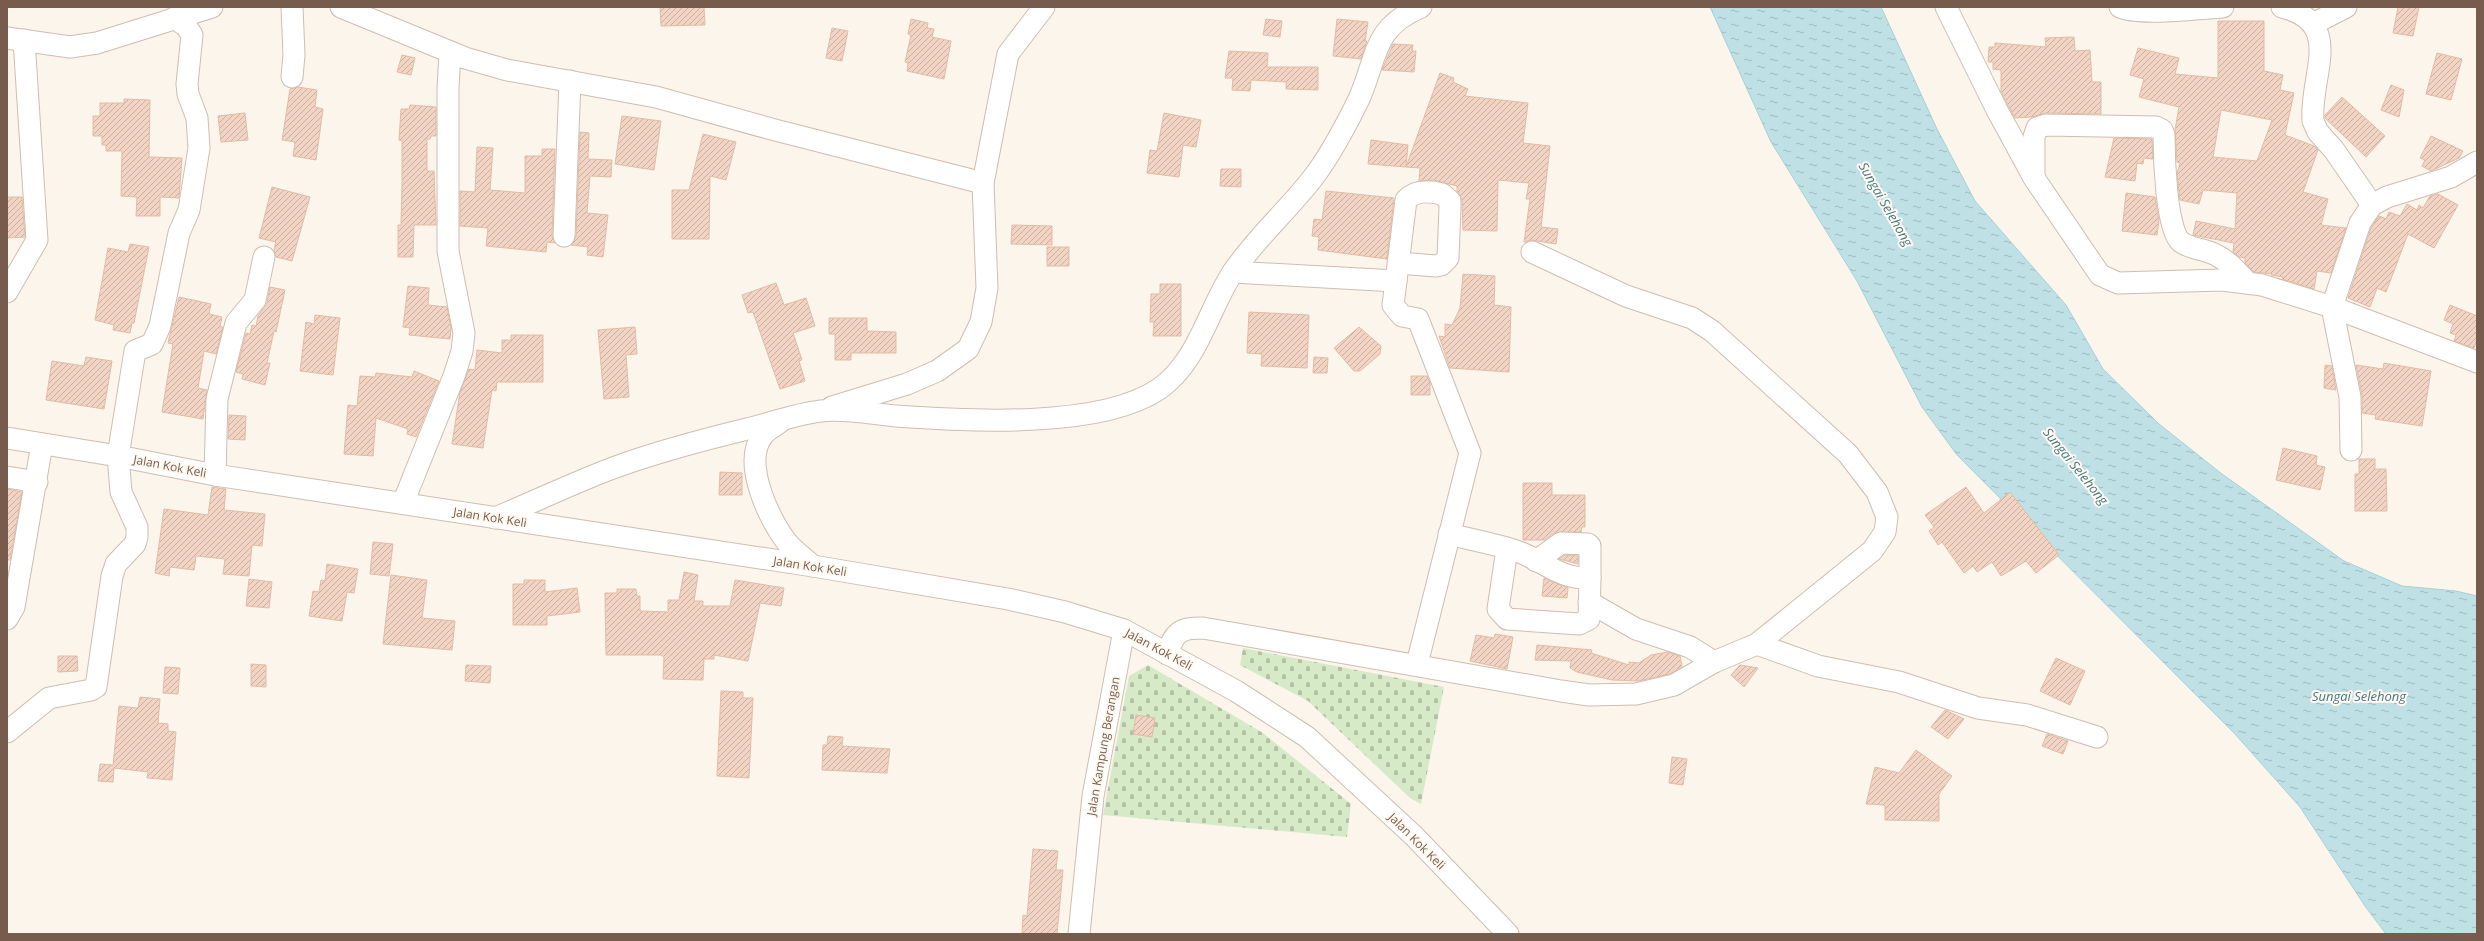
<svg xmlns="http://www.w3.org/2000/svg" width="2484" height="941" viewBox="0 0 2484 941" font-family="'Open Sans',sans-serif">
<style>
.cemetery{fill:url(#cemetery-stones)}
.water{fill:url(#water-ripples);stroke:#a5d1d8}
.building{fill:url(#building-hatch);stroke:#e4bba3;fill-rule:evenodd}
.lines{fill:none;stroke-linecap:round;stroke-linejoin:round}
.minor-casing{stroke:#cfbdaf;stroke-width:23}
.minor{stroke:#fff;stroke-width:21}
.labels{text-anchor:middle;dominant-baseline:central;stroke-width:4;stroke-linejoin:round;paint-order:stroke}
.street-label{font-size:12px;fill:#775c4d;stroke:#fff9f1}
.water-label{font-size:13px;font-style:italic;fill:#447983;stroke:#fff9f1}
</style>
<defs>
<pattern id="cemetery-stones" width="16" height="16" patternUnits="userSpaceOnUse"><rect width="16" height="16" fill="#d7eac8"/><path d="M2 7V4a2 2 0 0 1 4 0v3zM10 15v-3a2 2 0 0 1 4 0v3z" fill="#b3c1a5"/></pattern>
<pattern id="water-ripples" width="26" height="14" patternUnits="userSpaceOnUse"><rect width="26" height="14" fill="#bfe1e6"/><path d="M2 4q2-2 4 0t4 0M15 11q2-2 4 0t4 0" fill="none" stroke="#a0babd"/></pattern>
<pattern id="building-hatch" width="6" height="6" patternUnits="userSpaceOnUse"><rect width="6" height="6" fill="#f1d4c3"/><path d="M-1 1l2-2M0 6l6-6M5 7l2-2" fill="none" stroke="#c8afa1"/></pattern>
</defs>
<rect width="100%" height="100%" fill="#fcf5eb"/>
<g class="cemetery">
<path d="M1243,648l201,39 -23,117 -11,-6 -102,-97 -68,-36z"/>
<path d="M1148,665l115,68 88,71 -4,33 -244,-22 26,-139z"/>
</g>
<path class="water" d="M1710,7h171l56,122 38,72 91,104 37,64 56,55 63,50 122,87 58,25 54,5 21,5v338h-91l-21,-28 -65,-99 -65,-73 -278,-279 -35,-48 -65,-126 -86,-139z"/>
<g class="building">
<path d="M660,7h44l1,18 -44,1z"/>
<path d="M2398,7h21l-6,29 -20,-3z"/>
<path d="M911,19l17,4 -1,5 7,1 -2,8 19,4 -7,38 -37,-8 1,-8 -3,-1 6,-27 -3,-1z"/>
<path d="M1266,19l16,2 -2,16 -17,-2z"/>
<path d="M1337,19l31,3 -3,19h2l-6,18 -28,-3z"/>
<path d="M2218,21h46v50l19,4 -3,15 14,3 -9,42 29,11 4,4 -15,42 25,7 -7,26 25,3 -15,45 -14,-2 -3,18 -32,-10 1,-2 -12,-2 1,-1 -18,-2 -9,-9v-5l-5,-1 -7,-5 1,-9 -41,-8 3,-14 39,8 2,-36 -34,-3 -4,14 -19,-4 -3,-26 3,-11 -3,-1 -2,-32 4,-23 -40,-10 5,-18 -14,-4 8,-27 41,10 -4,16 43,4zM2221,110l51,10 -15,41 -44,-4z"/>
<path d="M832,28l16,3 -6,30 -16,-3z"/>
<path d="M2074,37l1,14 15,-1 2,32h9v32l-55,-1 -14,4 -17,1 -14,-26v-22l-8,-1v-7h-5l1,-15h6v-4l51,4 -1,-9z"/>
<path d="M1393,44l20,1 -1,6h4l-2,21 -32,-2z"/>
<path d="M1229,51l39,2 -1,14h51v23l-32,-1v-7l-35,-2 -1,11 -18,-1 1,-12h-8z"/>
<path d="M2437,53l25,6 -11,41 -25,-6z"/>
<path d="M402,55l13,3 -4,17 -14,-3z"/>
<path d="M1440,73l14,5 -1,4 15,7 -3,7 63,7 -5,40 27,3 -9,81 17,2 -2,15 -25,-4 -7,2 6,-43h-4l3,-16 -31,-3 -1,51 -34,-1 -1,-29 -5,-10v-5l-23,-6 -15,1 1,-13 -14,-1z"/>
<path d="M2391,85l13,5 -5,27 -18,-7z"/>
<path d="M298,87l19,3 -2,17 8,2 -7,51 -23,-4 2,-14 -13,-2 8,-51z"/>
<path d="M2342,97l43,39 -19,21 -41,-39v-3z"/>
<path d="M124,99l26,1 -1,57 33,1 -3,40 -19,-1v19h-24l1,-19 -16,-1 1,-45h-16v-6h-4v-9h-9v-20h7v-13h24z"/>
<path d="M410,105l26,2v29h-5l-1,3h-3v32h7l2,54h-22l-1,32h-15v-32h3l1,-40v-44l-3,-1 2,-31h8z"/>
<path d="M245,113l3,27 -27,2 -3,-26z"/>
<path d="M1164,113l37,7 -5,27 -13,-2 -4,32 -32,-4 3,-23 7,1z"/>
<path d="M622,116l39,5 -7,49 -39,-6z"/>
<path d="M580,132l9,1 -1,26 24,1 -1,17 -21,-1 -3,37 21,2 -5,42 -16,-2 1,-8 -17,-2 5,-9z"/>
<path d="M703,134l33,8 -10,38 -16,-4 -1,63h-37v-49h17z"/>
<path d="M2431,136l32,15 -4,7 -28,13 -9,-5 3,-6 -5,-2z"/>
<path d="M2114,138l38,1 1,20 -9,-1 -1,6 -6,-1 -2,18 -30,-4z"/>
<path d="M1371,140l37,5 -2,22 -38,-3z"/>
<path d="M477,147l16,1 -3,42 35,3v-37h17v-7h13l-3,87 3,7 -8,-1 -1,10 -60,-6 2,-18 -28,-2v-35l15,1z"/>
<path d="M1221,169h20v18l-21,-1z"/>
<path d="M272,187l38,10 -18,64 -16,-4 -2,-7 2,-8 -17,-4z"/>
<path d="M1326,191l68,7 -7,61 -69,-9 1,-13 -7,-1 2,-17 8,1z"/>
<path d="M2126,193l29,4 4,24 -2,14 -35,-4z"/>
<path d="M2438,194l20,11 -24,43 -26,-14 -22,58 -9,-4 -7,19 -22,-9 23,-70 8,-12 7,3 3,-7 11,4 7,-12 10,6 2,-5 4,3 7,-12z"/>
<path d="M7,197h15l3,40 -18,1z"/>
<path d="M1012,225l40,1v19l-41,-1z"/>
<path d="M130,244l19,3 -15,76h-2l-2,10 -17,-3 1,-5 -19,-5 13,-72 20,4z"/>
<rect x="1047" y="247" width="22" height="19"/>
<path d="M1463,274l32,2 -1,29 17,2 -2,65 -59,-4 -11,-32 6,1v-13l7,1 8,-17z"/>
<path d="M776,283l8,22 22,-7 9,28 -22,7 9,27 -3,1 6,20 -25,8 -27,-77 -5,1 -6,-18z"/>
<path d="M1160,284h21v52h-28l1,-14h-4l1,-28h9z"/>
<path d="M408,286l21,2 -1,17 19,2 4,21 -1,11 -41,-4 1,-7 -7,-1z"/>
<path d="M270,287l15,3 -9,42 -2,-1 -7,32h3l-5,22 -23,-6 1,-5 -7,-2 10,-39 4,1 2,-9 4,1 2,-10 9,-13z"/>
<path d="M179,297l32,7 -2,10 13,3 -2,10h3l-7,27 -12,-3 -6,37 9,2 -4,29 -41,-7 11,-68 -5,-1z"/>
<path d="M2450,305l27,11v23l-3,9 -20,-7 2,-6 -6,-2 3,-9 -9,-4z"/>
<path d="M1249,312l60,3 -2,53 -46,-2 1,-12 -15,-1z"/>
<path d="M315,315l25,3 -7,57 -33,-4 6,-49 8,2z"/>
<path d="M829,318h38v13l29,1v21h-45v7h-16v-26h-6z"/>
<path d="M635,327l2,27 -11,1 3,42 -25,2 -6,-69z"/>
<path d="M1359,327l22,19 -1,8 -20,17h-6l-20,-23z"/>
<path d="M511,335h32v47h-46l-1,9 -4,-1 -9,58 -31,-4 8,-52 9,-23 6,1 2,-20 25,3v-13h9z"/>
<path d="M86,357l26,4 -8,48 -58,-9 6,-39 32,5z"/>
<path d="M1314,357l14,1 -1,15h-14z"/>
<path d="M2384,363l47,8 -9,55 -47,-7 1,-4 -14,-2v-18l-6,-30 27,4z"/>
<path d="M2325,365l7,1 4,24 -12,-2z"/>
<path d="M414,371l25,10 -23,56 -9,-3 1,-5 -32,-11 -3,38 -29,-2 4,-49 9,1 3,-30 15,1 1,-4 36,4z"/>
<path d="M1411,376h16l3,7v12h-19z"/>
<path d="M229,415l17,1 -1,24 -17,-1z"/>
<path d="M2283,448l34,8 -1,9 9,2 -5,23 -44,-10z"/>
<path d="M2359,459h16v10h11l1,42h-32v-37h4z"/>
<path d="M720,472l22,1v22h-23z"/>
<path d="M1523,483h29v12h33v32h-3l-1,5 -27,1 -9,7h-22z"/>
<path d="M212,487l14,2 -2,21 41,4 -3,32 -10,-1 -3,31 -26,-2 2,-15 -29,-3 -2,14 -24,-3 -1,9 -14,-3 9,-64 44,6z"/>
<path d="M1966,487l18,26 26,-21 49,63 -23,18 -10,-12 -25,15 -9,-14 -15,10 -4,-6 -9,7 -22,-31 -4,3 -9,-14 5,-4 -9,-12z"/>
<path d="M7,489l15,3 -12,68h-3z"/>
<path d="M373,542l20,2 -4,32 -19,-2z"/>
<path d="M1565,555l13,1v8l-19,-5z"/>
<path d="M327,564l31,5 -4,24 -7,-1 -5,29 -33,-5 4,-25 6,1 2,-12 4,1z"/>
<path d="M684,572l14,3 -4,26h9v5h27l5,-26 49,8 -3,18 -21,-3 -12,58 -34,-6v4h-10l-1,21 -40,-1 1,-22 -3,-2h-55l-1,-62h12v-4h19l1,7h3v15l28,1v-12h11z"/>
<path d="M391,575l36,5 -5,38 33,3 -3,29 -69,-6z"/>
<path d="M1544,578l24,10 -1,10 -25,-2z"/>
<path d="M249,579l23,3 -3,26 -23,-2z"/>
<path d="M524,580h21v12l32,-4 3,24 -33,4v9h-34v-41h11z"/>
<path d="M1495,634l18,3 -6,32 -37,-8 6,-26 18,3z"/>
<path d="M1537,645l55,5 -1,3 38,12v-3l10,1 12,-8 17,-3 12,4 2,10 -12,8 -32,7 -26,-1 -35,-8 -7,-4 1,-7 -36,-1z"/>
<path d="M58,656h19l1,15 -20,1z"/>
<path d="M2056,658l29,13 -15,34 -30,-14z"/>
<path d="M251,664l15,1v22l-15,-1z"/>
<path d="M466,665l25,1 -1,17 -25,-2z"/>
<path d="M1740,665l18,3 -14,19 -13,-12z"/>
<path d="M165,667l15,1 -2,26 -15,-1z"/>
<path d="M721,691l22,1v6h10l-4,80 -32,-2z"/>
<path d="M140,697l20,2 -2,24 10,1v7l8,1 -4,48 -25,-2 1,-6 -34,-4 -1,14 -15,-1 2,-17 13,1 6,-59 19,2z"/>
<path d="M1945,710l19,9 -16,20 -17,-12z"/>
<path d="M1136,715l19,3 -3,19 -19,-3z"/>
<path d="M2047,734l21,7 -5,13 -21,-8z"/>
<path d="M828,736l15,1 -1,9 48,3 -3,24 -65,-3 1,-25h4z"/>
<path d="M1916,750l36,26 -13,18v27l-54,-1v-15l-19,-1 9,-37 24,6z"/>
<path d="M1672,757l15,2 -4,26 -14,-2z"/>
<path d="M1033,849l25,2 -2,19h7l-6,64h-35l1,-19 4,1z"/>
</g>
<g class="lines">
<g class="minor-casing">
<g id="minor">
<path d="M341,7l124,51 42,12 149,27 119,33 208,53"/>
<path d="M1946,7l51,103 37,68 66,97 18,8 104,-3 40,5 70,22 145,55"/>
<path d="M2120,7c20,9 80,1 103,0"/>
<path d="M2282,7c64,16 27,69 31,114l5,11 16,18 38,55"/>
<path d="M2313,24l33,-17"/>
<path d="M7,38l63,9 27,-4 115,-36"/>
<path d="M292,77l2,-22 -2,-48"/>
<path d="M2034,175v-38l3,-9 9,-3 110,2 6,3 2,5c0,20 2,96 17,107 9,7 25,7 35,13 13,6 22,18 32,28"/>
<path d="M564,236l6,-155"/>
<path d="M1233,272l163,9 10,-81c9,-10 24,-9 36,-6l8,7v6l-2,51 -7,7 -5,1 -37,-3"/>
<path d="M1396,281l-3,24 9,11 16,3 52,134 -53,211"/>
<path d="M7,292l30,-52 -13,-200"/>
<path d="M832,407l75,-23 30,-13 31,-22 13,-27 6,-34 -4,-105 25,-129 36,-47"/>
<path d="M780,422c-5,4 -13,8 -17,13 -22,27 7,88 27,111 7,7 15,13 23,20"/>
<path d="M7,438l111,18 97,19 598,91 195,33 57,13 59,18 112,61 71,46 107,99 94,98"/>
<path d="M2351,450l-1,-53 -18,-90 28,-84 12,-18 15,-8 64,-20 26,-15"/>
<path d="M215,475l2,-76 19,-76 19,-23 9,-43"/>
<path d="M7,477l30,5"/>
<path d="M403,503l51,-127 8,-25 2,-18 -16,-82v-162l2,-37"/>
<path d="M495,518c39,-16 78,-35 118,-50 43,-16 89,-28 134,-39 24,-6 49,-15 74,-18 22,-3 52,3 75,5 70,5 204,13 263,-27 39,-27 49,-79 74,-117 23,-34 54,-61 79,-93 16,-20 36,-57 47,-80 19,-43 13,-71 62,-92"/>
<path d="M1449,534c23,6 48,10 70,18 27,10 40,27 71,26l-1,41 -10,5 -72,-5 -9,-10 9,-60"/>
<path d="M1536,561l25,-18 27,1 2,2v32"/>
<path d="M1589,602l47,27 54,18 24,15"/>
<path d="M7,619l7,-12 28,-163"/>
<path d="M1757,644l61,22 81,16 79,26 49,7 70,22"/>
<path d="M1167,654c8,-23 13,-26 36,-26l358,63 28,4 47,-1 38,-9 40,-23 43,-18 115,-93 13,-19 2,-15 -10,-25 -29,-38 -136,-123 -20,-13 -66,-22 -94,-44"/>
<path d="M7,732l42,-34 42,-8 5,-3 16,-111 4,-12 19,-20 2,-7v-10l-16,-35 -3,-36 17,-105 17,-7 8,-18 19,-93 10,-23 10,-62 -2,-30 -9,-24 -1,-10 5,-49 -6,-9 -12,-8"/>
<path d="M1079,934l14,-138 31,-166"/>
</g>
</g>
<use href="#minor" class="minor"/>
</g>
<g class="labels">
<g class="street-label">
<text transform="translate(170 466) rotate(11)">Jalan Kok Keli</text>
<text transform="translate(490 517) rotate(9)">Jalan Kok Keli</text>
<text transform="translate(810 566) rotate(9)">Jalan Kok Keli</text>
<text transform="translate(1159 649) rotate(28)">Jalan Kok Keli</text>
<text transform="translate(1103 746) rotate(-80)">Jalan Kampung Berangan</text>
<text transform="translate(1417 841) rotate(45)">Jalan Kok Keli</text>
</g>
<g class="water-label">
<text transform="translate(1886 204) rotate(60)">Sungai Selehong</text>
<text transform="translate(2076 466) rotate(51)">Sungai Selehong</text>
<text x="2359" y="696">Sungai Selehong</text>
</g>
</g>
<rect width="2484" height="941" fill="none" stroke="#775c4d" stroke-width="16"/>
</svg>
